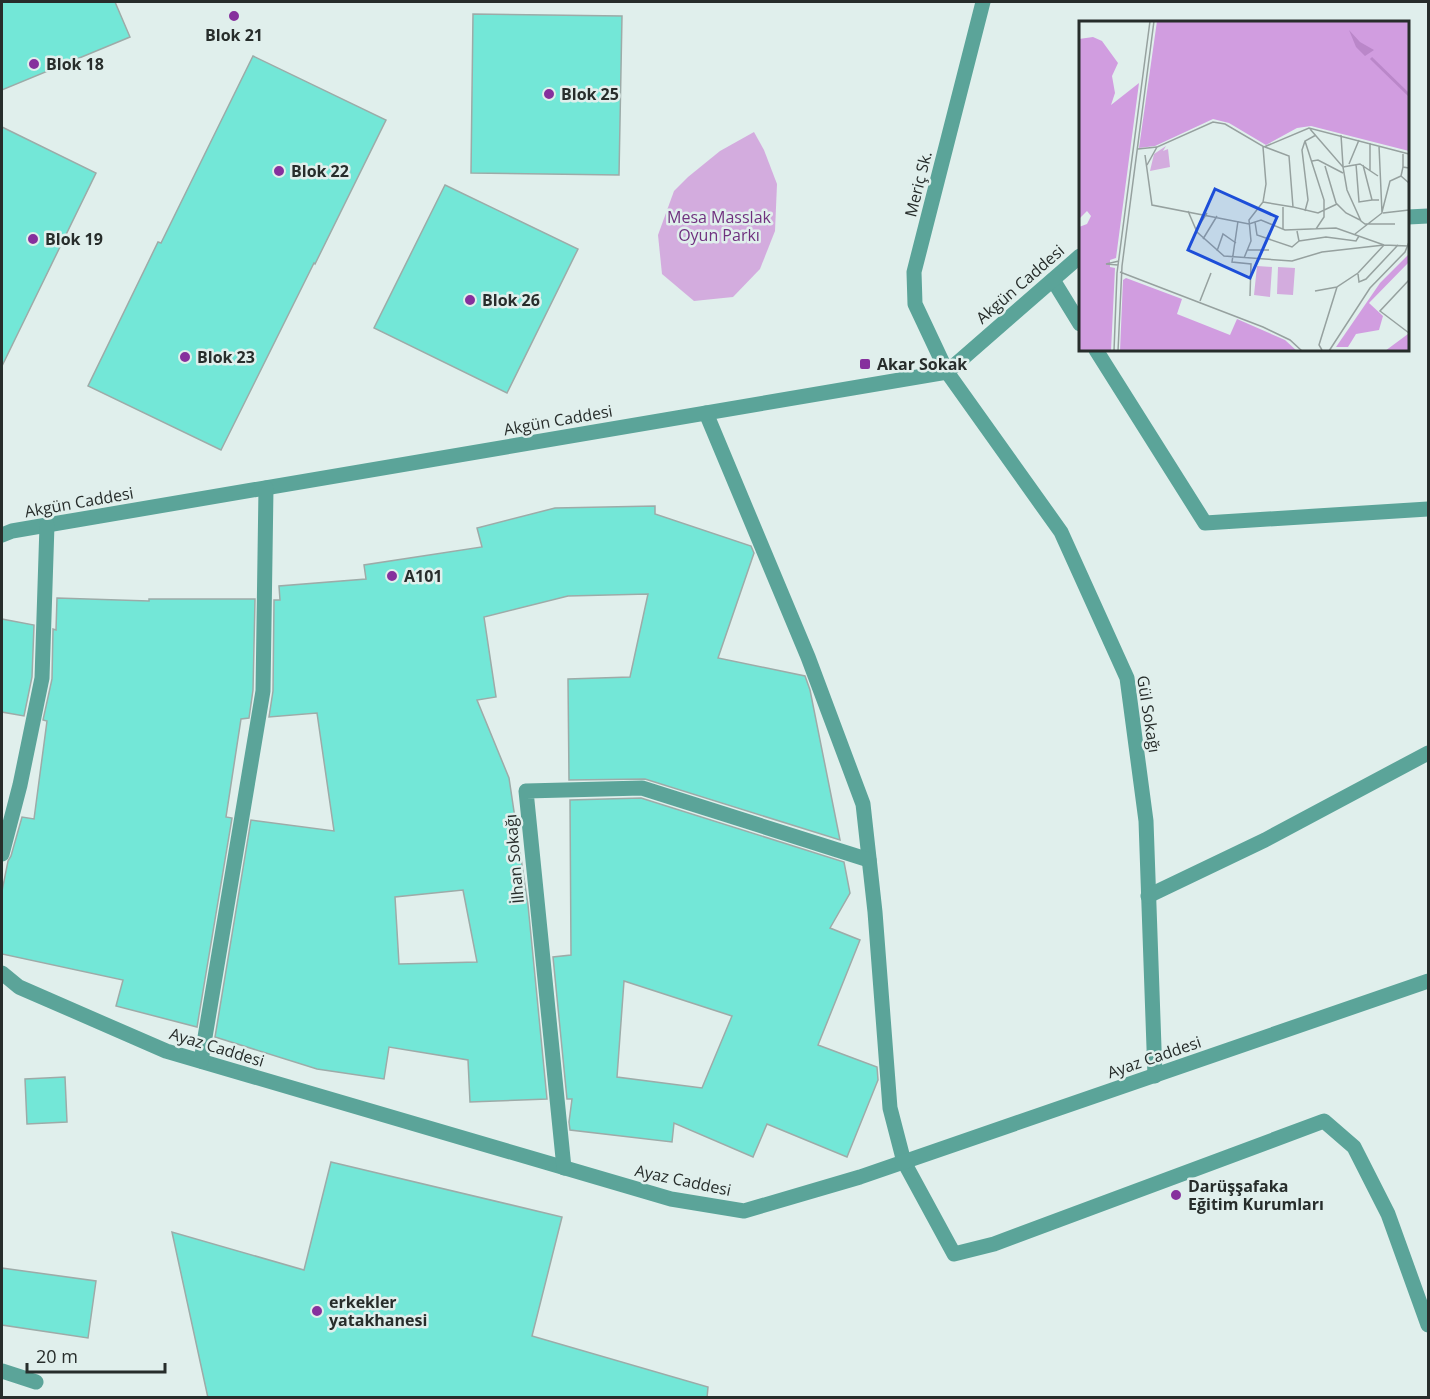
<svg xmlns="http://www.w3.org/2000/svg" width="1430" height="1399" viewBox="0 0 1430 1399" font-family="'Open Sans',sans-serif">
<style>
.green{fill:#d3acde}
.building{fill:#73e7d7;stroke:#9daba8;stroke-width:1.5;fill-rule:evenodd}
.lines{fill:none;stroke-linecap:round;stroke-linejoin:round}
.service{stroke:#5ba499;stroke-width:15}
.minor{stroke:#5ba499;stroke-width:15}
.poi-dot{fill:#86309d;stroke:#e0efec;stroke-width:2}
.labels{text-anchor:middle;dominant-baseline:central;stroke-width:5;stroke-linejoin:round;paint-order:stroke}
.poi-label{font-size:16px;font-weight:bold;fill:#272d2b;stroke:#e0efec;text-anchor:start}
.street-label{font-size:16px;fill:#272d2b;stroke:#e0efec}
.park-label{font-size:16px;fill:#6f317f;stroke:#e0efec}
.inset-river{fill:none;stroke:#ba87c9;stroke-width:3}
.inset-road{fill:none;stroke:#96a19f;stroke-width:1.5}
.view{fill:#1d4ed8;fill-opacity:0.15;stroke:#1d4ed8;stroke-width:3}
.inset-edge{fill:none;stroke:#272d2b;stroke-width:3}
</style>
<rect width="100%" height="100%" fill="#e0efec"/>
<path class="green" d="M754,132l10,18 13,34 -2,47 -15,38 -27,28 -39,4 -32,-27 -4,-39 16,-44 14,-14 32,-26z"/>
<g class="building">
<path d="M2,2h113l15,35 -128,53z"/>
<path d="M473,14l149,2 -3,159 -148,-2z"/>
<path d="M253,56l133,64 -71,144 -1,-1 -93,187 -133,-64 70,-144 3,1z"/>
<path d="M2,127l94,46 -94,193z"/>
<path d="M445,185l133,64 -71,144 -133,-65z"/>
<path d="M655,506v8l96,32 3,7 -36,105 87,18 5,14 30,150 -195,-61 -76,1 -1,-101 62,-2 18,-83 -80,2 -84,21 12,80 -19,3 32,78 19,127 19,194 -77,3 -2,-42 -79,-13 -5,32 -67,-10 -102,-32 36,-217 83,11 -17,-118 -48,4 4,-26 1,-91h6l-1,-14 87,-7 -2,-14 118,-18 -5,-19 78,-20zM463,890l14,72 -78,2 -4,-67z"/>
<path d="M57,598l92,3v-2h106l-2,91 -4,28 -8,1 -15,98 6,1 -35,209 -81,-21 7,-26 -121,-26v-63l6,-30 3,-5 11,-39 12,2 13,-98 -4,-1 9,-41 1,-50 3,1z"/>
<path d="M2,619l32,6 -2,52 -8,39 -22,-4z"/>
<path d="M641,798l203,64 6,31 -20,35 30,12 -42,105 59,22 1,13 -31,77 -80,-33 -14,33 -79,-34 -2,19 -102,-12 -1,-8 3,-23h-5l-14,-142 18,-2 -1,-155zM624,981l108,35 -30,72 -85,-11z"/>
<path d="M65,1077l2,45 -40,2 -2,-45z"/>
<path d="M331,1162l231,55 -30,119 176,51 -1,11h-499l-36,-166 132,38z"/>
<path d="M2,1268l94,13 -8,57 -86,-13z"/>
</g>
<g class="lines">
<path class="service" d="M2,1371l34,11"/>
<g class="minor">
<path d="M983,2l-69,270 1,32 32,68 114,160 66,146 19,143 9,255"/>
<path d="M1408,217l20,-1"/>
<path d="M1053,280l27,44"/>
<path d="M1096,350l109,173 223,-14"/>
<path d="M706,413l102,244 55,147 12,108 15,196 14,54 50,92 40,-10 330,-123 30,26 34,67 40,111"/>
<path d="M2,535l10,-4 35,-6 900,-153 133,-116"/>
<path d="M2,854l18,-69 22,-107 5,-153"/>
<path d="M1148,896l117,-56 163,-87"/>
<path d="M2,973l17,14 147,64 505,148 73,12 116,-34 568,-196"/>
<path d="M201,1061l62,-370 3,-203"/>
<path d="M564,1168l-38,-377 116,-3 227,72"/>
</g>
</g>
<g class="poi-dot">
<circle cx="234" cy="16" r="6"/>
<circle cx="34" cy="64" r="6"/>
<circle cx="549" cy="94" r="6"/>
<circle cx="279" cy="171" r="6"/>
<circle cx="33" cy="239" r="6"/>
<circle cx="470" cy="300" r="6"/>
<circle cx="185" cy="357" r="6"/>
<rect x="859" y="358" width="12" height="12" rx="3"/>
<circle cx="392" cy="576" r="6"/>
<circle cx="1176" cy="1195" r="6"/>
<circle cx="317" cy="1311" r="6"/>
</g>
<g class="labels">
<g class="poi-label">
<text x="234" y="35" text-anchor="middle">Blok 21</text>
<text x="46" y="64">Blok 18</text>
<text x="561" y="94">Blok 25</text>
<text x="291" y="171">Blok 22</text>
<text x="45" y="239">Blok 19</text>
<text x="482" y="300">Blok 26</text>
<text x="197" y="357">Blok 23</text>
<text x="877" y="364">Akar Sokak</text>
<text x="404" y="576">A101</text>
<text x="1188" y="1186">Darüşşafaka<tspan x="1188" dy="18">Eğitim Kurumları</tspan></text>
<text x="329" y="1302">erkekler<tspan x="329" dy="18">yatakhanesi</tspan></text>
</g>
<g class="street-label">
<text transform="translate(918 184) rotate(-76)">Meriç Sk.</text>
<text transform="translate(1020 284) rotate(-41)">Akgün Caddesi</text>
<text transform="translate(558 420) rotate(-10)">Akgün Caddesi</text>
<text transform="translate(79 502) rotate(-10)">Akgün Caddesi</text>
<text transform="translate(1149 714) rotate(81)">Gül Sokağı</text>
<text transform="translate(514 859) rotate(-95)">İlhan Sokağı</text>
<text transform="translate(217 1047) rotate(17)">Ayaz Caddesi</text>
<text transform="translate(1154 1057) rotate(-19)">Ayaz Caddesi</text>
<text transform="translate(683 1180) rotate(12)">Ayaz Caddesi</text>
</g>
<g class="park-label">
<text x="719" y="217">Mesa Masslak<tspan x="719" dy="18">Oyun Parkı</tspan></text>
</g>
</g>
<g transform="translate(1079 21)">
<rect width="330" height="330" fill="#e0efec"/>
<path d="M87,125l-3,5 5,-2 2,18 -20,4 4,-17zM178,245l15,1 -2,30 -16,-2zM199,246l17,1 -2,27 -16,-1z" fill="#d3acde"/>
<path d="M78,0h252v130l-98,-25 -14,2 -31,17 -37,-22 -16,-4 -58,27 -16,2zM14,16l9,4 16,22 -6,13 3,17 -4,12 28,-22 -23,175 -6,2v7l5,1 -4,83h-32v-124l8,-3 4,-8 -4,-5 -8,8v-180zM330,233v8l-40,41 14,13 -4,14 -23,4 -8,13h-12l44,-64zM47,257l56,21 -5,15 53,21 7,-16 48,21 12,11h-177l3,-71zM329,313l1,17h-24z" fill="#d19de0"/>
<path d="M270,9l11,12 14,8 -9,6 -9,-9z" fill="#ba87c9"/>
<path class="inset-river" d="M292,37l38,37"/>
<path class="inset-road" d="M231,108l33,38 4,23 14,31 4,3h30M262,114l2,31M186,126l24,9 4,51 25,6 19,-9M59,128l19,-2M324,133v13l6,1M66,134l7,50 97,19 12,-4 24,10 51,-2 48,17 24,1M233,140l6,-1 25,13M270,143l10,-24M277,143l3,38 13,-2M68,144l10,-18 56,-25 12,2 39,23 45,-19 100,26M284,144l9,35h7M246,145l11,37 10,10 14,7M264,146l17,-3 18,12M324,146l-2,9 8,7M291,150v-28M184,181l30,5M204,186v22M109,190l9,21 27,24 68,5 30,-9 62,-7M226,190l3,-11 -6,-50 3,-9M303,191l8,-31 11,-5M304,192l26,-3M159,200l-6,41 19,2 -1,32M176,201l2,13 35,12 7,-6 -2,-10M237,208l8,-12v-17l-19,-59 11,-6M117,209l11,-17M276,213l27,-21 -3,-67M124,218l14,-23M220,220l27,-4 30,4 3,-5M169,229h21M138,230l6,-17 13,9M165,237l7,-17 -2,-21 14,-18 3,-18 -3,-37M39,244l-12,-1 13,-3M41,251l143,55 27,13 12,11M279,253l1,8 7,-3 32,-34M330,259l-29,31 29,22M236,270l22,-4M121,280l11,-28M243,329l-3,-5 18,-58 21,-14 26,-28M35,330l3,-78 33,-252M39,330l4,-85 32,-245M250,330l41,-63 35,-36 4,-10"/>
<path class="view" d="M136,168l62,28 -27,61 -62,-28z"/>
<rect width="330" height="330" class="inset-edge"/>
</g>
<rect width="1430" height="1399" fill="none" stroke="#272d2b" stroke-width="6"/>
<path d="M27 1363v9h138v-9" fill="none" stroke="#272d2b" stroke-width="3"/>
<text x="36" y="1363" font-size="18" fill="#272d2b" stroke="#e0efec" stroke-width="4.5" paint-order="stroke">20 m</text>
</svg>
